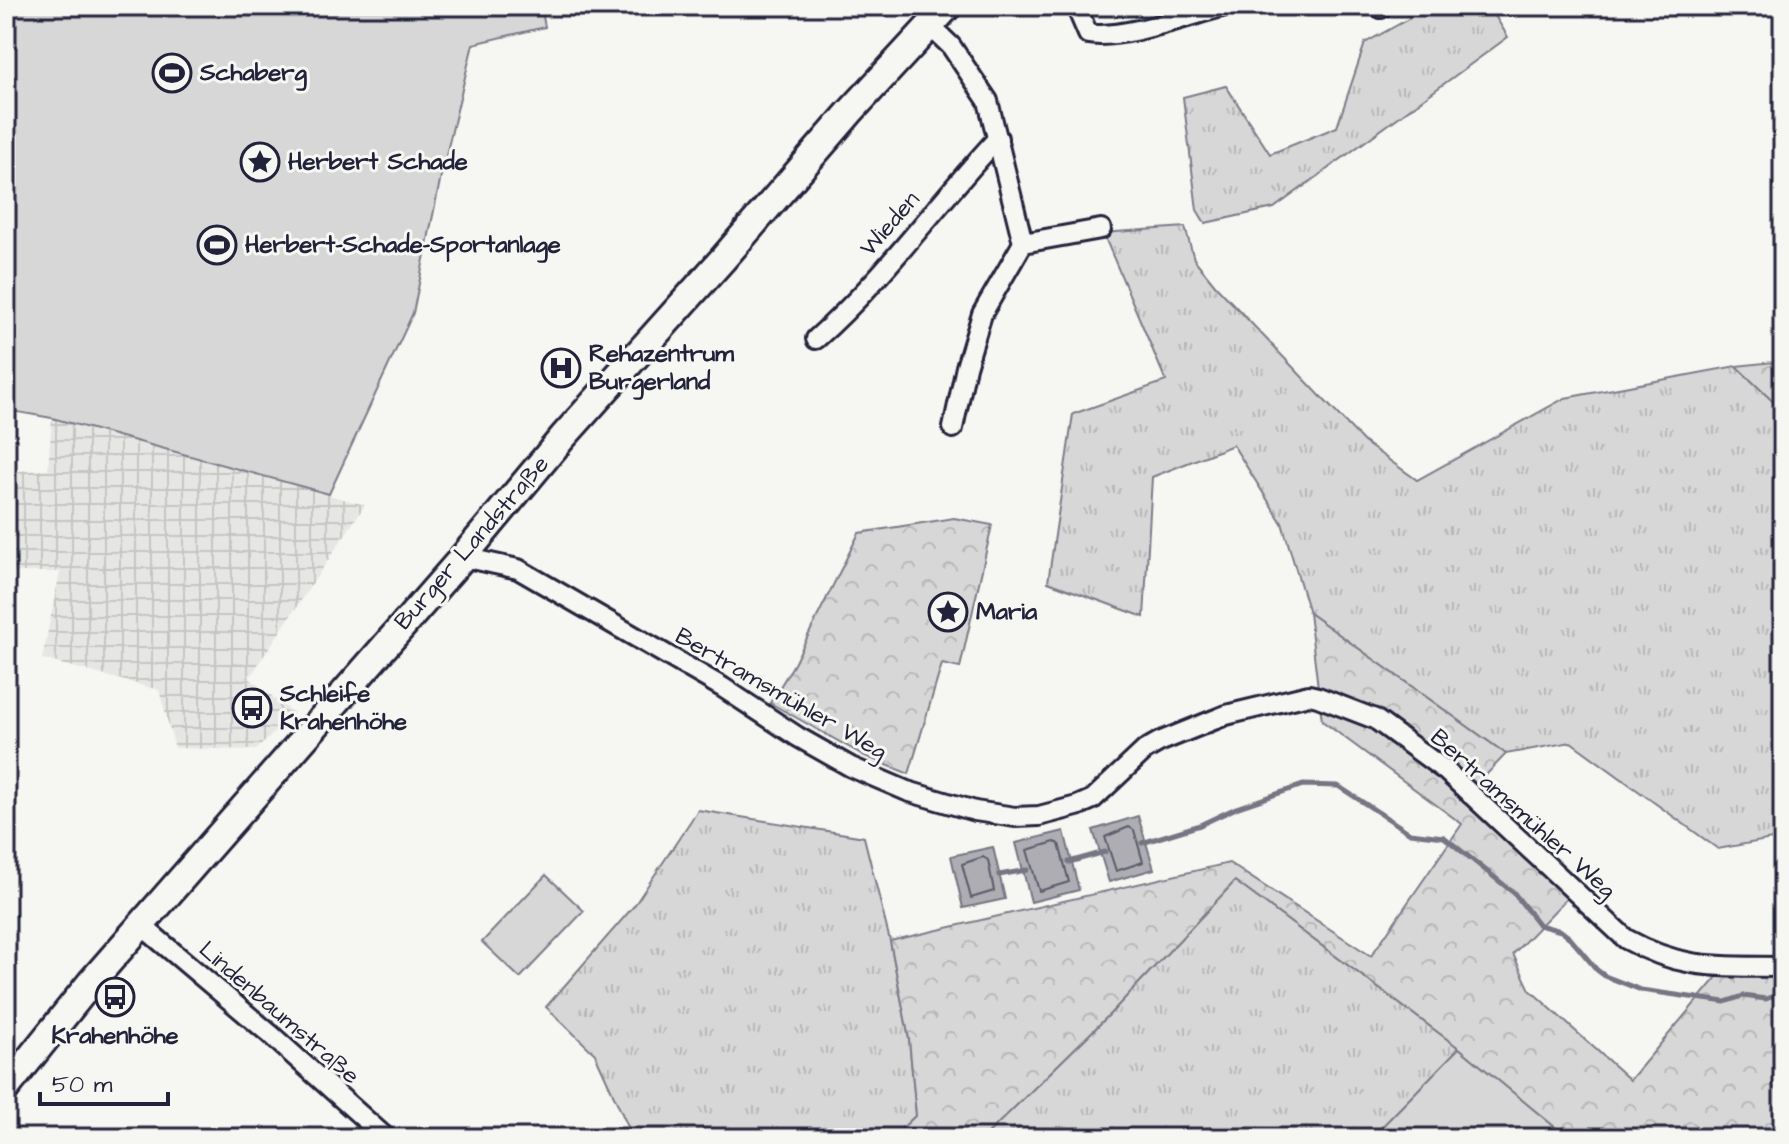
<svg xmlns="http://www.w3.org/2000/svg" width="1789" height="1144" viewBox="0 0 1789 1144" font-family="'Architects Daughter',sans-serif">
<style>
.industrial{fill:url(#industrial-grid)}
.grass{fill:url(#grass-tufts);stroke:#7c7c89;stroke-width:2}
.forest{fill:url(#forest-crowns);stroke:#7c7c89;stroke-width:2}
.garden{fill:#d7d7d7;stroke:#7c7c89;stroke-width:2}
.water{fill:#adadb3;stroke:#757583;stroke-width:2}
.lines{fill:none;stroke-linecap:round;stroke-linejoin:round}
.shore{stroke:#5a5a6b;stroke-width:2}
.stream{stroke:#757583;stroke-width:5}
.street-casing{stroke:#22223b;stroke-width:24}
.secondary-casing{stroke:#22223b;stroke-width:32}
.street{stroke:#f6f6f2;stroke-width:18}
.secondary{stroke:#f6f6f2;stroke-width:26}
.labels{text-anchor:middle;dominant-baseline:central;stroke-width:6;stroke-linejoin:round;paint-order:stroke}
.poi-label{font-size:24px;font-weight:bold;fill:#22223b;stroke:#f6f6f2;text-anchor:start}
.street-label{font-size:24px;fill:#22223b;stroke:#f6f6f2}
</style>
<defs>
<pattern id="industrial-grid" width="8" height="8" patternUnits="userSpaceOnUse" patternTransform="scale(2)"><rect width="8" height="8" fill="#e6e6e4"/><path d="M0 4h8M4 0v8" fill="none" stroke="#c5c5c4"/></pattern>
<pattern id="grass-tufts" width="24" height="20" patternUnits="userSpaceOnUse" patternTransform="scale(2)"><rect width="24" height="20" fill="#d7d7d7"/><path d="M3 7l-1-3M5 7V3M7 7l1-3M15 17l-1-3M17 17v-4M19 17l1-3" fill="none" stroke="#b8b8b9"/></pattern>
<pattern id="forest-crowns" width="20" height="18" patternUnits="userSpaceOnUse" patternTransform="scale(2)"><rect width="20" height="18" fill="#d7d7d7"/><path d="M2 6a3 3 0 1 1 6 0M12 15a3 3 0 1 1 6 0" fill="none" stroke="#b8b8b9"/></pattern>
</defs>
<rect width="100%" height="100%" fill="#f6f6f2"/>
<filter id="ink" filterUnits="userSpaceOnUse"><feTurbulence type="fractalNoise" baseFrequency=".0125" numOctaves="2"/><feDisplacementMap in="SourceGraphic" scale="16" xChannelSelector="R" yChannelSelector="G"/><feConvolveMatrix kernelMatrix="1 2 1 2 8 2 1 2 1" color-interpolation-filters="sRGB"/></filter>
<g filter="url(#ink)">
<path class="industrial" d="M52,418l313,87 -116,173 45,36 -38,36 -81,-2 -16,-58 -117,-31 18,-87h-54v-101l42,-1z"/>
<g class="grass">
<path d="M1402,6h87l19,31 -234,171 -69,15 -8,-13 -14,-113 43,-11 44,68 67,-27 28,-84 45,-25z"/>
<path d="M1185,227l9,32 21,26 149,157 53,38 148,-82 171,-32 47,45v426l-65,12 -147,-107 -65,12 -197,-141 -27,-90 -49,-78 -81,32 -8,140 -96,-35 25,-168 93,-33 -63,-148z"/>
<path d="M698,810l166,27 26,104 19,98 7,76 -24,23h-259l-38,-84 -49,-47 88,-101z"/>
<path d="M1235,881l224,167 -88,90h-388l125,-122z"/>
</g>
<g class="forest">
<path d="M1783,361v50l-47,-45z"/>
<path d="M954,518l38,7 -32,143 -18,-4 -33,110 -44,-18 -95,-53 24,-39 65,-131z"/>
<path d="M1309,613l197,141 -40,42 103,100 -56,58 17,36 100,90 92,-109 61,1v166h-215l-109,-90 -224,-167 -127,135 -125,122h-91l24,-23 -7,-76 -19,-98 339,-78 142,93 91,-132 -140,-103z"/>
</g>
<g class="garden">
<path d="M6,6h535l4,21 -72,17 -32,132 -28,137 -84,181 -277,-76 -46,-8z"/>
<path d="M546,875l38,36 -64,67 -38,-36z"/>
<path d="M1459,1048l109,90h-197z"/>
</g>
<g class="water">
<path d="M1138,816l16,53 -45,13 -16,-52z"/>
<path d="M1064,831l15,59 -48,12 -15,-59z"/>
<path d="M993,847l12,52 -42,9 -12,-52z"/>
</g>
<g class="lines">
<g class="shore">
<path d="M1129,827l5,3 9,32 -27,9 -11,-34z"/>
<path d="M1055,842l4,2 10,38 -30,9 -12,-41z"/>
<path d="M983,857l5,3 6,31 -23,7 -9,-34z"/>
</g>
<g class="stream">
<path d="M1142,843l58,-18 36,-17 67,-23 35,1 72,47 34,4 70,56 25,32 22,6 9,7 27,32 8,6 36,14 84,12 18,-6 23,3 17,-7"/>
<path d="M1069,862l36,-10"/>
<path d="M999,875l28,-5"/>
</g>
<g class="street-casing">
<g id="street">
<path d="M1076,6l12,28c34,6 99,-18 134,-27"/>
<path d="M1380,6l1,2"/>
<path d="M929,25l22,21 37,55 35,142 -41,71 -16,53 -13,61"/>
<path d="M1023,243l78,-14"/>
<path d="M816,339c68,-60 120,-135 182,-201"/>
<path d="M463,557l55,12 204,118 76,50 53,30 56,24 68,20 40,6 24,-1 38,-10 16,-7 52,-49 14,-8 67,-27 83,-20 9,2 57,22 71,52 180,168c58,32 93,27 157,28"/>
<path d="M141,925l129,109 116,104"/>
</g>
</g>
<g class="secondary-casing">
<path id="secondary" d="M6,1088l86,-107 371,-424 100,-120 159,-177 128,-148 98,-106"/>
</g>
<use href="#street" class="street"/>
<use href="#secondary" class="secondary"/>
</g>
</g>
<defs>
<g id="stadium-ring" transform="scale(2)"><circle r="9.5" fill="#f6f6f2" stroke="#22223b" stroke-width="1.5"/><path d="M0-5a6.5 5 0 1 0 0 10a6.5 5 0 1 0 0-10ZM-3.5-1.8h7v3.6h-7Z" fill="#22223b"/></g>
<g id="sight-ring" transform="scale(2)"><circle r="9.5" fill="#f6f6f2" stroke="#22223b" stroke-width="1.5"/><path d="M0-6L1.8-2.2L6-1.7L2.9 1.2L3.7 5.4L0 3.3L-3.7 5.4L-2.9 1.2L-6-1.7L-1.8-2.2Z" fill="#22223b"/></g>
<g id="hospital-ring" transform="scale(2)"><circle r="9.5" fill="#f6f6f2" stroke="#22223b" stroke-width="1.5"/><path d="M-5-5h3v3.5h4V-5h3V5h-3V1.5h-4V5h-3Z" fill="#22223b"/></g>
<g id="bus-ring" transform="scale(2)"><circle r="9.5" fill="#f6f6f2" stroke="#22223b" stroke-width="1.5"/><path d="M-5-6H5V4H4V6H2V4H-2V6H-4V4H-5ZM-3.5-4V0h7V-4ZM-3.5 1.2v1.5H-2V1.2ZM2 1.2v1.5H3.5V1.2Z" fill="#22223b"/></g>
</defs>
<g fill-rule="evenodd">
<use href="#stadium-ring" x="172" y="73"/>
<use href="#sight-ring" x="260" y="162"/>
<use href="#stadium-ring" x="217" y="245"/>
<use href="#hospital-ring" x="561" y="368"/>
<use href="#sight-ring" x="948" y="612"/>
<use href="#bus-ring" x="252" y="708"/>
<use href="#bus-ring" x="115" y="997"/>
</g>
<g class="labels">
<g class="poi-label">
<text x="200" y="73">Schaberg</text>
<text x="288" y="162">Herbert Schade</text>
<text x="245" y="245">Herbert-Schade-Sportanlage</text>
<text x="589" y="354">Rehazentrum<tspan x="589" dy="28">Burgerland</tspan></text>
<text x="976" y="612">Maria</text>
<text x="280" y="694">Schleife<tspan x="280" dy="28">Krahenhöhe</tspan></text>
<text x="115" y="1036" text-anchor="middle">Krahenhöhe</text>
</g>
<g class="street-label">
<text transform="translate(890 224) rotate(-49)">Wieden</text>
<text transform="translate(472 543) rotate(-49)">Burger Landstraße</text>
<text transform="translate(781 694) rotate(30)">Bertramsmühler Weg</text>
<text transform="translate(1523 814) rotate(42)">Bertramsmühler Weg</text>
<text transform="translate(279 1013) rotate(41)">Lindenbaumstraße</text>
</g>
</g>
<rect width="1789" height="1144" fill="none" stroke="#f6f6f2" stroke-width="32"/>
<rect x="16" y="16" width="1757" height="1112" fill="none" stroke="#22223b" stroke-width="3" filter="url(#ink)"/>
<path d="M40 1092v12h128v-12" fill="none" stroke="#22223b" stroke-width="4"/>
<text x="52" y="1092" font-size="24" fill="#22223b" stroke="#f6f6f2" stroke-width="6" paint-order="stroke">50 m</text>
</svg>
